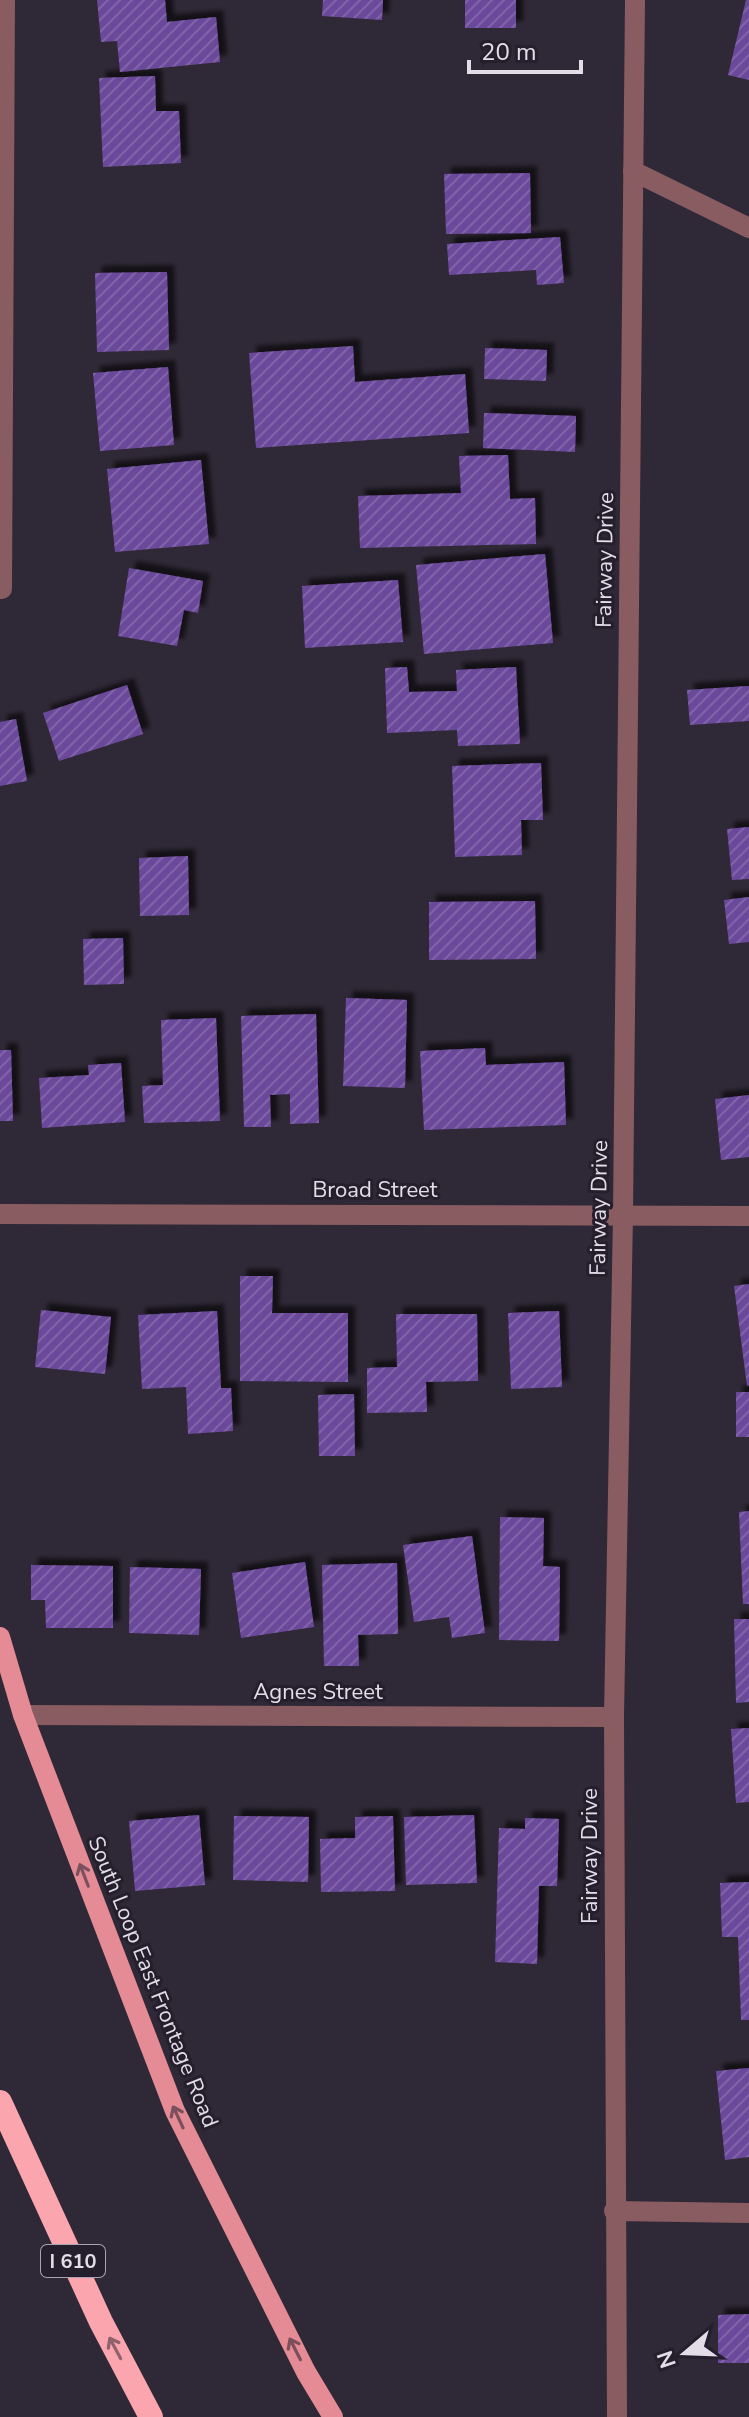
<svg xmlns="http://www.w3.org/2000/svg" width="749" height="2417" viewBox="0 0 749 2417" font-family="'Nunito Sans',sans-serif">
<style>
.building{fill:url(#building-hatch);filter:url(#shadow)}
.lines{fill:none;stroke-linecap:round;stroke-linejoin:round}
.minor{stroke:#885c61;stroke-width:20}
.major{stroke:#e48b95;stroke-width:20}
.highway{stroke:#fba5af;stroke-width:24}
.oneway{stroke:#7b4f5b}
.oneway2{stroke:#90626e}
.labels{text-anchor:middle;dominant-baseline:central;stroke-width:6;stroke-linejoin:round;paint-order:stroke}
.shield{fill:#251e2c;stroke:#a9a4af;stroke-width:2}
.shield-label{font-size:20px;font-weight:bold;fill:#e2dde7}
.street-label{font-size:22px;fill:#e2dde7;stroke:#251e2c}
</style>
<defs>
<pattern id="building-hatch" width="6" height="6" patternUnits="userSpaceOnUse" patternTransform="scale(2)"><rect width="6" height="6" fill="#6b4a9b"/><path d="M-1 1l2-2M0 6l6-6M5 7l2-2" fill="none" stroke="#8064a9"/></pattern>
<filter id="shadow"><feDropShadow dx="7" dy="-7" stdDeviation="2" flood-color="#0009"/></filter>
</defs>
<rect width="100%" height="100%" fill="#2f2836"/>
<g class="building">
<path d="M97,0h68l2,22 49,-5 4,45 -100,10 -3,-31 -16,1z"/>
<path d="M323,0h60l-1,20 -60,-4z"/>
<rect x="465" y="0" width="51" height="28"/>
<path d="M746,0h3v80l-21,-5z"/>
<path d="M155,76l1,35h23l2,52 -78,4 -4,-89z"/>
<path d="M530,173l1,60 -85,1 -2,-60z"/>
<path d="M560,237l4,46 -27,2 -1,-15 -87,5 -2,-31z"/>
<path d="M167,272l2,78 -72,2 -2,-79z"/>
<path d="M353,346l2,36 110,-8 4,59 -213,15 -7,-95z"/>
<path d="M485,348l62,2 -1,31 -62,-2z"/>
<path d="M168,367l6,78 -74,6 -7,-78z"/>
<path d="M484,413l92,3 -1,36 -92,-4z"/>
<path d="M508,455l2,44 25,-1 1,46 -176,4 -2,-52 103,-3 -2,-37z"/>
<path d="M201,460l8,84 -94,8 -8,-83z"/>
<path d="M545,554l8,89 -129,11 -8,-89z"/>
<path d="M129,568l74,13 -5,32 -14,-3 -7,36 -59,-10z"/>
<path d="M398,580l5,62 -98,6 -3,-62z"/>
<path d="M407,667l2,25 48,-1 -1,-21 60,-3 4,77 -62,2 -1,-16 -70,3 -2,-65z"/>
<path d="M127,685l16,49 -84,27 -16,-48z"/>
<path d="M749,686v35l-59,4 -3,-35z"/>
<path d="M16,719l11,62 -27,5v-64z"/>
<path d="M541,763l2,57h-22l1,35 -67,2 -3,-91z"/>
<path d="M749,827v52l-17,1 -5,-51z"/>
<path d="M188,856l1,59 -49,1 -1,-58z"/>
<path d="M749,897v45l-20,2 -5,-44z"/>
<path d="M535,901l1,58 -107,1v-58z"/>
<path d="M123,938l1,46 -40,1 -1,-46z"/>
<path d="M346,998l61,2 -2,88 -62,-2z"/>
<path d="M316,1014l3,109 -29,1v-30l-20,1 1,32h-27l-3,-111z"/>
<path d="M216,1018l4,103 -76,2 -2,-37 21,-1 -2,-65z"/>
<path d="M485,1048l1,17 78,-3 2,63 -142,5 -4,-79z"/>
<path d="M0,1050h11l2,71h-13z"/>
<path d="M121,1063l4,59 -83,6 -3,-50 50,-3 -1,-10z"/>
<path d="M749,1095v62l-28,3 -6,-61z"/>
<path d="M240,1276h33l-1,37h76v69l-108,-1z"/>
<path d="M749,1284v101l-2,1 -13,-100z"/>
<path d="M41,1310l70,7 -6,57 -70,-7z"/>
<path d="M217,1311l4,77h10l2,43 -45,3 -2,-47 -44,2 -4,-74z"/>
<path d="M559,1311l3,76 -51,2 -3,-76z"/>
<path d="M396,1314h81l1,67 -52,1 1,30 -60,1v-45l30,-1z"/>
<rect x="736" y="1392" width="13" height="45"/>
<path d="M354,1394l1,62h-36l-1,-61z"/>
<path d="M749,1511v93h-6l-4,-92z"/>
<path d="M500,1517l44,1 -1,48 17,1 -1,74 -60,-1z"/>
<path d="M472,1536l13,97 -33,5 -3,-21 -35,5 -11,-77z"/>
<path d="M305,1562l9,65 -73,11 -9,-65z"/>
<path d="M397,1563l1,71 -40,1 1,31h-35l-2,-101z"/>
<path d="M31,1565l82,1v62h-67l-1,-28h-14z"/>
<path d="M130,1567l71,2 -2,66 -70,-2z"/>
<path d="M734,1619h15v83l-13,1z"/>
<path d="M749,1728v74l-13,1 -5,-74z"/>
<path d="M199,1815l6,70 -70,6 -6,-70z"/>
<path d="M474,1815l3,68 -71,2 -2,-68z"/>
<path d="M234,1816l75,1 -1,65 -75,-2z"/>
<path d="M393,1816l2,75 -74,1 -1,-53 35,-1v-21z"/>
<path d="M525,1818l34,1 -2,67h-18l-2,78 -42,-2 4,-134 26,1z"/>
<path d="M749,1882v138h-8l-3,-83h-16l-2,-54z"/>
<path d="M749,2068v89l-24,3 -9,-89z"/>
<path d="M749,2314v49h-31v-48z"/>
</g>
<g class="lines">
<g class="minor">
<path d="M633,171l116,57"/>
<path d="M0,589h2l3,-589"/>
<path d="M0,1214l749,2"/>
<path d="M23,1715l591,2"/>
<path d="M614,2211l135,2"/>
<path d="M617,2417l-3,-700 9,-503 12,-1214"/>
</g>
<path class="major" d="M0,1637l23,78 152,396 131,261 27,45"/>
<path class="highway" d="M0,2102l101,220 50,95"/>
</g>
<defs><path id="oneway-shaft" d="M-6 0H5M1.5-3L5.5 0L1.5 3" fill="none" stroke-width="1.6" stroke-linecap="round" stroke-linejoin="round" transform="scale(2)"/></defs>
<g class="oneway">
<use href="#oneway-shaft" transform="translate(84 1875) rotate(-111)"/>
<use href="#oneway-shaft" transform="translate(178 2117) rotate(-115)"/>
<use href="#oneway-shaft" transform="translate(295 2349) rotate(-117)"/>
</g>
<use class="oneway2" href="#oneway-shaft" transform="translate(115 2348) rotate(-118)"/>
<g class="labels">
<rect class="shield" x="41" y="2245" width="64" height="32" rx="6"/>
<g class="shield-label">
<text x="73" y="2261">I 610</text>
</g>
<g class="street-label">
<text transform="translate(605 560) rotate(-89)">Fairway Drive</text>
<text x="375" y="1190">Broad Street</text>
<text transform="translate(599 1208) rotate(-89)">Fairway Drive</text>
<text x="318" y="1692">Agnes Street</text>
<text transform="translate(590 1856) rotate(-90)">Fairway Drive</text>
<text transform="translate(153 1982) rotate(68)">South Loop East Frontage Road</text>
</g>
</g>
<g transform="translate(685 2353) rotate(251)" stroke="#251e2c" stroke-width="6" paint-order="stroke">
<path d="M0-6L14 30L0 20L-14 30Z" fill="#e2dde7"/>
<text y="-12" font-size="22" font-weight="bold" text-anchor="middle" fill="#e2dde7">N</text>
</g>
<path d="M469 60v12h112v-12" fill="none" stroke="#e2dde7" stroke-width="4"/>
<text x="481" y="60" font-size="24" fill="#e2dde7" stroke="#251e2c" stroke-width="6" paint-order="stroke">20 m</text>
</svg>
